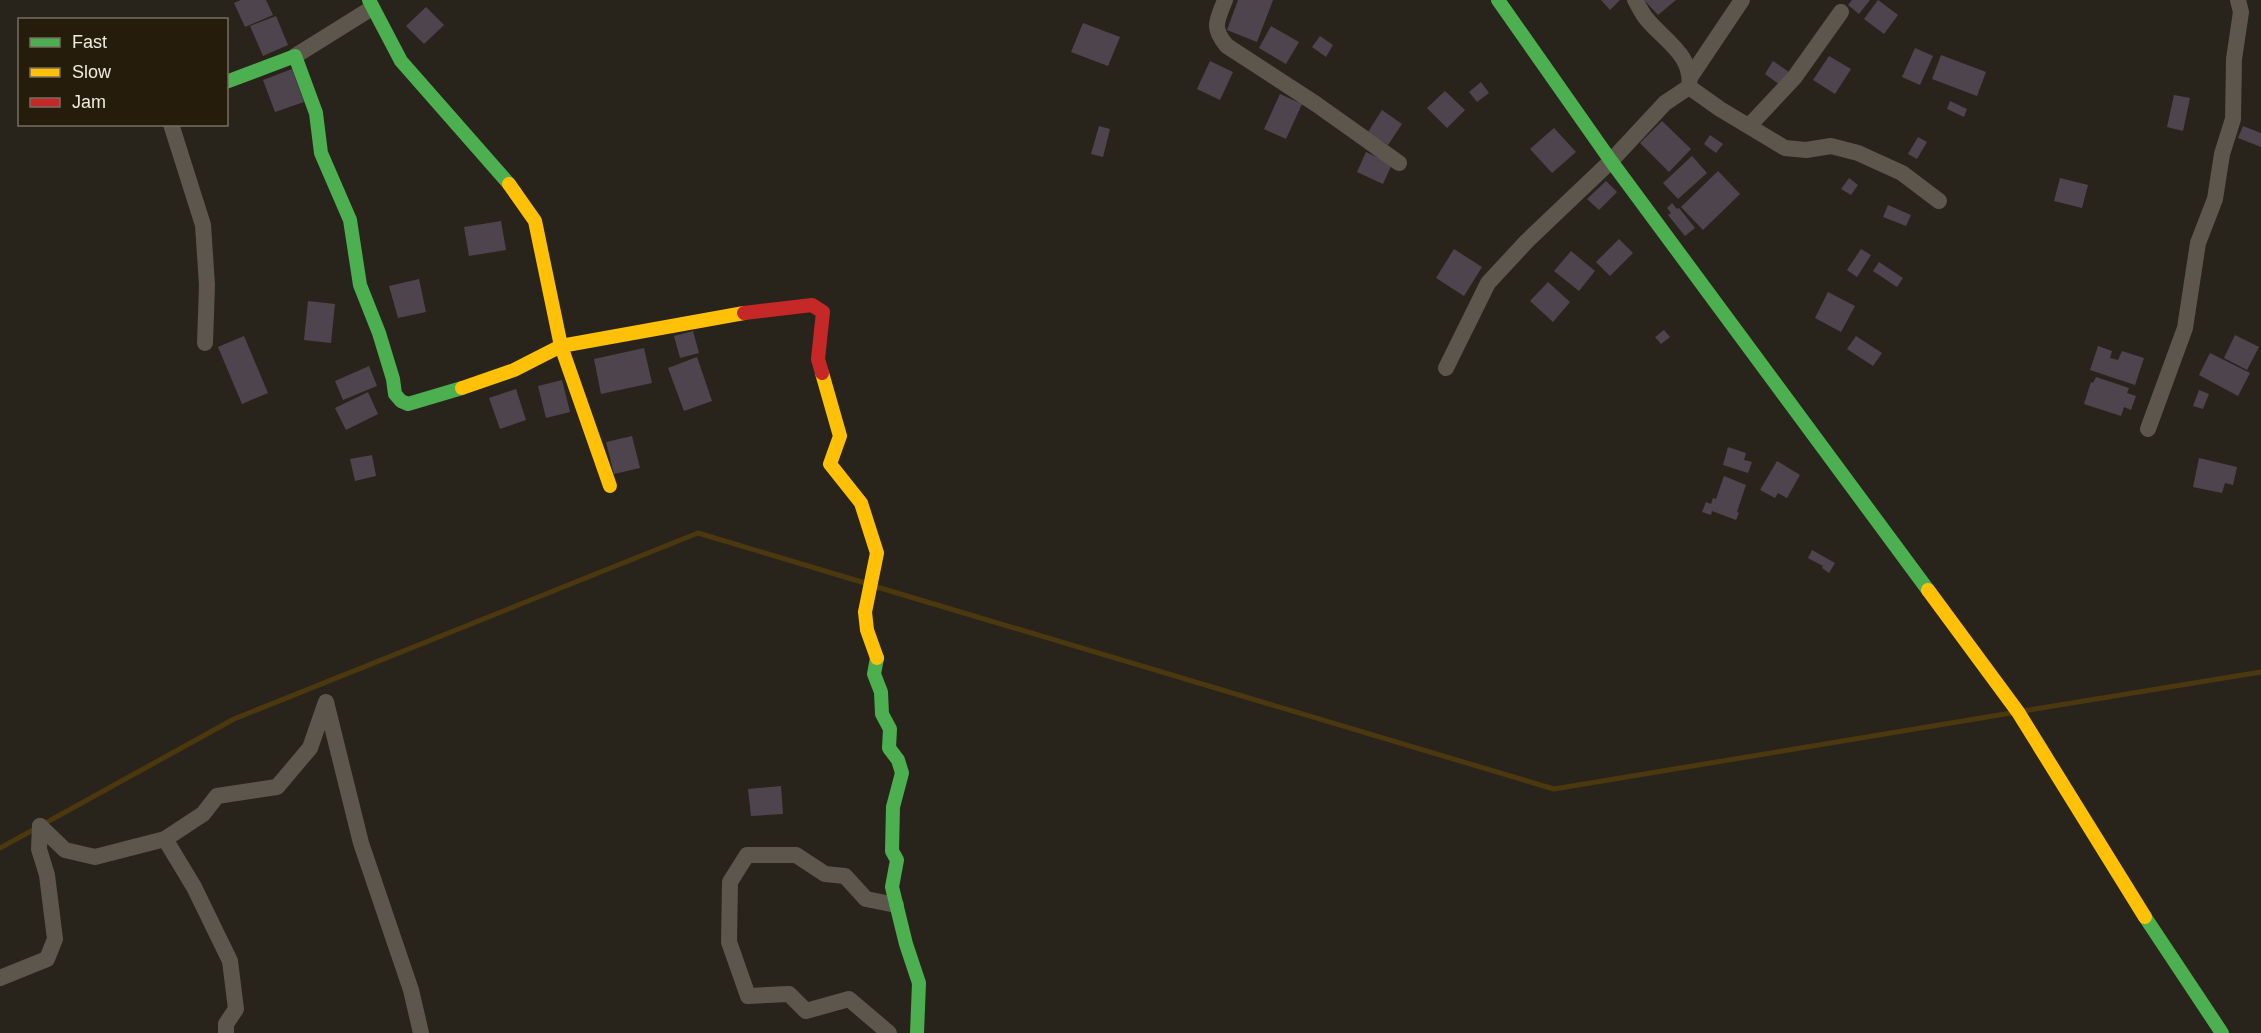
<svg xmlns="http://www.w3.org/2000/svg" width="2261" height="1033" viewBox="0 0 2261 1033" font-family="Arial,sans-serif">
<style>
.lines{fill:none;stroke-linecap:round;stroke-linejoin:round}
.stream{stroke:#4c380e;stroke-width:5}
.building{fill:#4d444e}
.street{stroke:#5c564c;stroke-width:16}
.fast{stroke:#4caf50;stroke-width:14}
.slow{stroke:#ffc107;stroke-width:14}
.jam{stroke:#c62828;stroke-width:14}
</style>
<rect width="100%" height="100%" fill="#29241b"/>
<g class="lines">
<g class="stream">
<path d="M877,587l677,202 457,-76"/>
<path d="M2023,711l238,-39"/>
<path d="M0,848l234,-129 464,-186 167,50"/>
</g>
</g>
<g class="building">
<path d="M241,0h25l7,15 -28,12 -11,-24z"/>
<path d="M1238,0h35l-16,42 -30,-12z"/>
<path d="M1601,0h19l-10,10z"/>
<path d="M1644,0h32l-18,15z"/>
<path d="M1852,0h18l-11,14 -11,-9z"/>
<path d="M1878,0l20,15 -14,19 -20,-15z"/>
<path d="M426,7l18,18 -20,19 -18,-18z"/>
<path d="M276,16l12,29 -25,11 -13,-30z"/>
<path d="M1083,23l37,14 -12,29 -37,-14z"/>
<path d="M1271,26l28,16 -13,22 -27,-16z"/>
<path d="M1320,36l13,9 -7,12 -14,-10z"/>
<path d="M1915,48l18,8 -13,29 -18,-8z"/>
<path d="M1941,55l45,17 -9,24 -45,-17z"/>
<path d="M1829,56l22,13 -16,25 -22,-14z"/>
<path d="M1210,61l23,11 -13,28 -23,-11z"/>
<path d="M1773,61l16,11 -9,13 -15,-11z"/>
<path d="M292,69l12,33 -29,10 -12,-32z"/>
<path d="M1481,82l8,11 -12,9 -8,-10z"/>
<path d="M1445,91l20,19 -18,18 -20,-20z"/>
<path d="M1280,94l22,10 -16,35 -22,-10z"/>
<path d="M2174,95l16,3 -7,33 -16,-4z"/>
<path d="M1950,101l17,8 -3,8 -17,-8z"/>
<path d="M1382,110l20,14 -14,21 -20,-13z"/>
<path d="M1662,121l29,28 -22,23 -29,-29z"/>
<path d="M1099,126l11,3 -7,28 -12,-3z"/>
<path d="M2243,126l18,7v14l-23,-9z"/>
<path d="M1554,128l22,24 -24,21 -22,-24z"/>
<path d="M1710,135l13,9 -7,9 -12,-9z"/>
<path d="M1918,137l9,5 -10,17 -9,-5z"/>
<path d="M1366,152l26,12 -9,20 -26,-12z"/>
<path d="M1692,156l15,17 -29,26 -15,-16z"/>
<path d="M1718,171l22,23 -37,36 -22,-23z"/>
<path d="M1849,178l9,7 -7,10 -10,-6z"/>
<path d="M2060,178l28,7 -6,23 -28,-7z"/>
<path d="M1606,181l11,11 -18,18 -12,-11z"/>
<path d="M1672,203l5,6 2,-1 16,20 -10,8 -17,-21 3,-2 -4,-5z"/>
<path d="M1888,205l23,10 -5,11 -23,-9z"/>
<path d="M501,221l5,29 -37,6 -5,-29z"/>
<path d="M1619,239l14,14 -23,23 -14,-14z"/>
<path d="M1454,249l28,18 -18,29 -28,-18z"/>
<path d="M1861,249l10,6 -14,22 -10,-7z"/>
<path d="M1571,251l24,20 -16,20 -25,-20z"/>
<path d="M1879,262l24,16 -6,9 -24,-16z"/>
<path d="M419,279l7,33 -28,6 -9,-32z"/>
<path d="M1548,282l22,20 -17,20 -23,-21z"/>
<path d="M1828,292l27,14 -14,26 -26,-14z"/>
<path d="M308,301l27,3 -4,39 -27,-3z"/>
<path d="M1664,330l6,7 -9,7 -6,-7z"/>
<path d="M693,331l6,22 -19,5 -6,-22z"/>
<path d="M2235,335l24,12 -12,23 -23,-12z"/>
<path d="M244,336l24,57 -26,11 -24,-57z"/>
<path d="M1856,336l26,17 -9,13 -26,-17z"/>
<path d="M2098,346l14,5 -2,7 8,2 4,-9 22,7 -9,27 -45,-15z"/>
<path d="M644,348l8,35 -51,11 -7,-35z"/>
<path d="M2210,353l40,20 -12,23 -39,-21z"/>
<path d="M697,357l15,44 -28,10 -16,-43z"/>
<path d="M369,366l8,20 -34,14 -8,-19z"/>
<path d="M2096,377l33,11 -2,5 9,3 -5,14 -7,-3 -3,9 -37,-12 7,-22 2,1z"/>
<path d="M562,380l8,32 -24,6 -8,-32z"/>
<path d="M516,389l10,31 -26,9 -11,-31z"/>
<path d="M2199,390l10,4 -6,15 -10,-3z"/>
<path d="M368,392l10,22 -32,16 -11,-22z"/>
<path d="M632,436l8,32 -26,6 -8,-32z"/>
<path d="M1728,447l18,6 -2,7 8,2 -4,11 -25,-8z"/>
<path d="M372,455l4,21 -21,5 -5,-22z"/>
<path d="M2199,458l38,9 -4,18 -8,-2 -3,10 -29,-6z"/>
<path d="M1777,461l23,14 -13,23 -9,-5 -3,5 -15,-8z"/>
<path d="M1724,476l22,9 -9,27 2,1 -3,7 -24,-9 -1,4 -9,-3 4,-10 5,2 2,-6 3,1z"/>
<path d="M1812,550l23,13 -6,10 -7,-5 1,-2 -15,-8z"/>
<path d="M781,786l2,28 -32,2 -3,-27z"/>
</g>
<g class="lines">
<g class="street">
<path d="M1225,0c-8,21 -14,27 2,46l89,58 83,59"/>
<path d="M295,56l77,-48"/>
<path d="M1691,76l51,-76"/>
<path d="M1689,87l31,22 65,39 21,2 25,-4 27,7 44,20 37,28"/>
<path d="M171,124l32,101 4,60 -2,58"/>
<path d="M1749,126l45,-48 47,-66"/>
<path d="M1446,368l42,-85 39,-42 84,-80 54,-58 24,-16c5,-32 -27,-48 -44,-70 -4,-6 -7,-12 -10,-17"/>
<path d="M2148,429l37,-101 13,-85 17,-44 7,-45 11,-35 1,-60 7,-47 -3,-12"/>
<path d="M40,826l25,24 30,7 70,-18 38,-25 14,-18 60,-9 33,-39 16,-46 35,141 50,147 10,43"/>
<path d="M165,839l29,48 36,74 6,48 -10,15v9"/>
<path d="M0,978l47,-19 8,-20 -8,-64 -8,-26 1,-23"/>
<path d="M889,1033l-40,-34 -43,12 -17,-17 -41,2 -19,-54 1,-60 17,-27h49l29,19 20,2 21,23 30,6"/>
</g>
<g class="fast">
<path d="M369,0l32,61 108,123"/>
<path d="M1498,0l113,161 317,429"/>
<path d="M226,82l69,-26 21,57 5,40 29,67 10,65 19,48 14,46 2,15 6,7 7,3 54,-16"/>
<path d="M877,658l-3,16 7,18 1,22 8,15 -1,19 9,12 4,13 -9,34 -1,44 5,9 -5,27 14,57 13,39 -2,50"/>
<path d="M2145,917l77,116"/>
</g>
<g class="slow">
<path d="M822,373l18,63 -10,28 31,39 16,50 -12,59 2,18 10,28"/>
<path d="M462,388l52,-18 47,-24 -26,-125 -26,-37"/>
<path d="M610,486l-49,-140 183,-33"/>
<path d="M1928,590l90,122 127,205"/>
</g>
<path class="jam" d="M744,313l68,-8 11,7 -5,47 4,14"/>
</g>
<rect x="18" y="18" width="210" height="108" fill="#251c0c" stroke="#766e60" stroke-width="1.5"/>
<rect x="30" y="38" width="30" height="9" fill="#4caf50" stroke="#766e60" stroke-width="1.5"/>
<text x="72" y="48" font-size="18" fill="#f0eadf">Fast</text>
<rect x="30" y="68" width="30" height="9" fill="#ffc107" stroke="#766e60" stroke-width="1.5"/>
<text x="72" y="78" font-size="18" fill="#f0eadf">Slow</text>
<rect x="30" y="98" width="30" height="9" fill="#c62828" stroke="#766e60" stroke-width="1.5"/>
<text x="72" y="108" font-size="18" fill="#f0eadf">Jam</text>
</svg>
